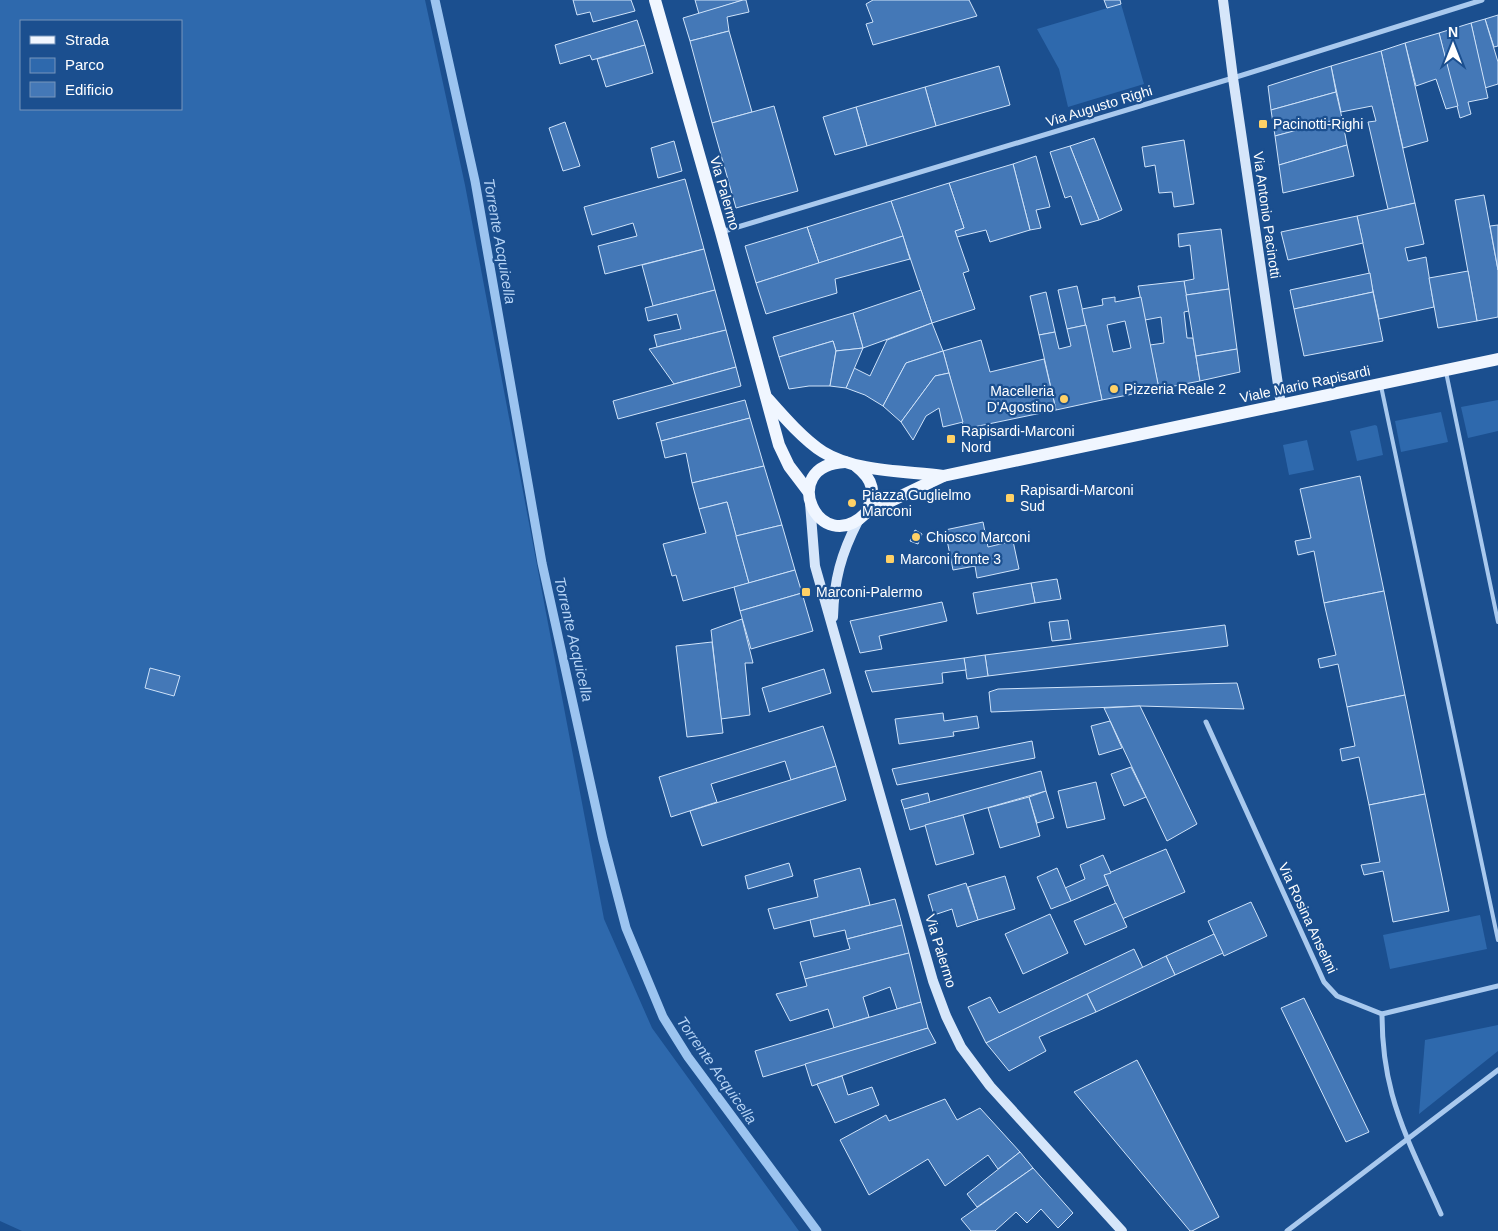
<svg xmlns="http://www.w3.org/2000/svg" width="1498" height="1231" viewBox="0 0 1498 1231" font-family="Arial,sans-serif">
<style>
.green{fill:#2e69ad;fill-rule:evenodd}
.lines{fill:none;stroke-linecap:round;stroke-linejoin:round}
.stream{stroke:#9cc4f0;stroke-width:9}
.building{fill:#4478b7;stroke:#cfe3fa;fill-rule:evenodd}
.lane{stroke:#a9c9ee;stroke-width:4}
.street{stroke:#a9c9ee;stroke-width:5}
.secondary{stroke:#d6e6fa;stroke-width:10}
.primary{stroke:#f0f6ff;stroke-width:12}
.poi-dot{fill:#ffd166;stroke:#1b4f8f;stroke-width:2}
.labels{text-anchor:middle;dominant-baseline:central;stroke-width:4.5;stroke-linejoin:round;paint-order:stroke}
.street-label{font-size:14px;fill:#fff;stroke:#1b4f8f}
.poi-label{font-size:14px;fill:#fff;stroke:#1b4f8f;text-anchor:start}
.water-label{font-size:15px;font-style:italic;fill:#b5d3f5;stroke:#1b4f8f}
</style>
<rect width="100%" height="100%" fill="#1b4f8f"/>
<g class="green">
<path d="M0,0h425l40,185 139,734 48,109 147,203h-777l-22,-10zM21,21h160v88h-160z"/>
<path d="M1121,4l23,80 -76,23 -9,-38 -22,-40z"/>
<path d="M1498,400v31l-30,7 -7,-31z"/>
<path d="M1441,412l7,30 -47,10 -6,-31z"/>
<path d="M1375,425l2,1 6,29 -26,6 -7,-30z"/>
<path d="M1307,440l7,30 -25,5 -6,-30z"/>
<path d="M1480,915l7,34 -97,20 -7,-34z"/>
<path d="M1498,1025v26l-79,63 6,-74z"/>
</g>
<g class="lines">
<path class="stream" d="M435,0l40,181 67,382 61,277 23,88 37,89 25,40 129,174"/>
</g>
<g class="building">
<path d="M573,0h58l4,11 -42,11 -3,-10 -13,3z"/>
<path d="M695,0h48l-44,14z"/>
<path d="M743,0h3l3,12 -22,5 2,14 -39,10 -7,-23z"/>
<path d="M873,0h96l8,16 -104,29 -7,-21 7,-2 -7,-18z"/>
<path d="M1104,0h16l1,4 -14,4z"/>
<path d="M1498,15v31l-4,1 -9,-28z"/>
<path d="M1485,19l13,43v22l-13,4 -14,-65z"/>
<path d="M637,20l8,25 -53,15 -2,-5 -30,9 -5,-19z"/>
<path d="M1471,23l17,75 -20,4 3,12 -11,4 -21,-85z"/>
<path d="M729,31l23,81 -40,11 -22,-82z"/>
<path d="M1439,33l19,73 -12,3 -10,-30 -20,7 -11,-43z"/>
<path d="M1405,43l23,98 -25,7 -22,-97z"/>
<path d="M645,45l8,28 -47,14 -9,-28z"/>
<path d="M1381,51l34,152 -27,6 -20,-87 8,-1 -4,-15 -31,6 -10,-46z"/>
<path d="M999,66l11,39 -74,21 -11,-39z"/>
<path d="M1331,66l5,26 -65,18 -3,-24z"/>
<path d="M925,87l11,39 -69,20 -11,-39z"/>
<path d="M1336,92l6,26 -67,18 -4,-26z"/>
<path d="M774,106l24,85 -62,17 -24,-85z"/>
<path d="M856,107l11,39 -32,9 -12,-38z"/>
<path d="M1342,118l5,27 -68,20 -4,-29z"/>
<path d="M565,122l15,44 -17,5 -14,-43z"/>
<path d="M1094,138l28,72 -23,10 -29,-74z"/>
<path d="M1184,140l10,64 -20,3 -2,-15 -13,1 -4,-28 -10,2 -3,-20z"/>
<path d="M674,141l8,30 -24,7 -7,-30z"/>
<path d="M1347,145l7,31 -71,17 -4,-28z"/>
<path d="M1070,146l29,74 -18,5 -10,-29 -6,2 -15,-46z"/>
<path d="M1036,156l14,51 -14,3 5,18 -11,2 -17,-66z"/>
<path d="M1013,164l17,66 -40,12 -4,-12 -29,7 -2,-6 9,-3 -15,-45z"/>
<path d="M685,179l19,70 -99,25 -7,-28 39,-10 -4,-13 -41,12 -8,-28z"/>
<path d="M949,183l15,45 -9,3 14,40 -6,2 12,36 -43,14 -41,-122z"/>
<path d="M1484,195l14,75v47l-21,4 -22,-121z"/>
<path d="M891,201l12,35 -84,27 -12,-36z"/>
<path d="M1415,203l9,41 -19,4 3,13 18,-4 8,50 -55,12 -22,-103z"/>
<path d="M1357,216l6,27 -75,17 -7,-28z"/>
<path d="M1498,225v45l-8,-44z"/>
<path d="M807,227l12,36 -63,20 -11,-37z"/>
<path d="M1221,229l8,60 -43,6 -2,-14 10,-2 -4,-34 -11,2 -1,-13z"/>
<path d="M903,236l7,23 -75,20 2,14 -71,21 -10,-31z"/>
<path d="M704,249l11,41 -62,16 -11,-41z"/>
<path d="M1468,271l9,50 -39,7 -9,-50z"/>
<path d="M1370,273l3,19 -79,17 -4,-19z"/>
<path d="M1184,281l5,30 -5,1 3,26h6l7,43 -41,8 -9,-44 14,-2 -3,-26 -16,3 -7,-34z"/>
<path d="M1077,286l9,39 -19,4 -9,-39z"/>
<path d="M1229,289l8,60 -41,7 -10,-61z"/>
<path d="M715,290l11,40 -69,17 -3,-12 27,-6 -4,-15 -29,7 -3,-13z"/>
<path d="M921,290l11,33 -69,25 -10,-35z"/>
<path d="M1046,292l9,40 -16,3 -9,-39z"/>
<path d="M1373,292l10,49 -79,15 -10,-47z"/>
<path d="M1115,297v5l26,-5 18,92 -57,11 -20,-91 21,-4 -1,-6zM1125,321l6,27 -18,4 -6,-27z"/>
<path d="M853,313l10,35 -27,3 -3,-10 -54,16 -6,-20z"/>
<path d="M932,323l11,28 -37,12 -23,43 -18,-11 -19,-7 8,-20 16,8 17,-36z"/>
<path d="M1086,325l16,75 -46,10 -17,-75 16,-3 4,17 12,-3 -4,-17z"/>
<path d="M726,330l10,37 -62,17 -25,-35z"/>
<path d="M981,340l9,32 54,-13 12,51 -92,19 -21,-78z"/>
<path d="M833,341l3,10 -6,35h-21l-20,3 -10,-32z"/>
<path d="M863,348l-17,40 -16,-2 6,-35z"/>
<path d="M1237,349l3,23 -40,9 -4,-25z"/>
<path d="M943,351l6,22 -14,3 -34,46 -18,-16 23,-43z"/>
<path d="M736,367l5,19 -123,33 -5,-18z"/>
<path d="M949,373l14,49 -20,5 -4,-19 -13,8 -13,24 -12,-18 34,-46z"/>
<path d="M745,400l5,18 -89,23 -5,-18z"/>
<path d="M750,418l14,48 -72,17 -6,-30 -21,5 -4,-17z"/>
<path d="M764,466l18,59 -46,11 -9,-34 -28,7 -7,-26z"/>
<path d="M1360,476l24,115 -60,12 -10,-52 -16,4 -3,-14 16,-3 -11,-49z"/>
<path d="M727,502l22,81 -66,18 -7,-26 -4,1 -9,-32 43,-11 -7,-24z"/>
<path d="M983,522l5,25 25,-6 6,28 -42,9 -2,-12 -22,4 -8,-40z"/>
<path d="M782,525l13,45 -46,13 -13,-47z"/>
<path d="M915,530l7,4 -4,10 -8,-3z"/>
<path d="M795,570l7,23 -62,18 -6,-24z"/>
<path d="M1057,579l4,20 -26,4 -4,-20z"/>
<path d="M1031,583l4,20 -58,11 -4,-21z"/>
<path d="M1384,591l21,104 -58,12 -9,-43 -18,4 -2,-9 18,-4 -12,-52z"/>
<path d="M802,593l11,38 -62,18 -11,-38z"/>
<path d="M942,602l5,19 -68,15 3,13 -22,4 -10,-32z"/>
<path d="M742,619l11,44h-8l5,52 -29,4 -10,-89z"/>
<path d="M1068,620l3,19 -19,2 -3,-19z"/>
<path d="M1225,625l3,21 -240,30 -3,-21z"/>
<path d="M712,642l11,91 -36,4 -11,-91z"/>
<path d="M985,655l3,21 -21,3 -3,-21z"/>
<path d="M964,658l2,12 -24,3 1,10 -71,9 -7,-21z"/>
<path d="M150,668l30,8 -6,20 -29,-8z"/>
<path d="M824,669l7,24 -62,19 -7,-24z"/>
<path d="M1237,683l7,26 -104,-3 -149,6 -2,-20 9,-3z"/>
<path d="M1405,695l20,99 -56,11 -10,-48 -17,4 -2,-12 15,-3 -8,-39z"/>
<path d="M1140,706l57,118 -30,17 -63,-133z"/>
<path d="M943,713l1,8 33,-5 2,12 -26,4 1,4 -55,8 -4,-25z"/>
<path d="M1110,721l12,27 -23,7 -8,-29z"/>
<path d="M823,726l13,40 -45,14 -6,-19 -74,23 6,18 -46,15 -12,-40z"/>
<path d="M1032,741l3,17 -138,27 -5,-16z"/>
<path d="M836,766l10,34 -144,46 -12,-35z"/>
<path d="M1131,767l15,30 -22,9 -13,-32z"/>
<path d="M1041,771l5,20 -136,39 -6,-21z"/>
<path d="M1096,782l9,37 -38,9 -9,-37z"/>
<path d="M1046,791l8,27 -17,5 -8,-26z"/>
<path d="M928,793l2,9 -26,7 -3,-9z"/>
<path d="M1425,794l24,117 -56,11 -10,-51 -19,4 -3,-10 19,-3 -11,-57z"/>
<path d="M1029,797l11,39 -40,12 -12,-40z"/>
<path d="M963,815l11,39 -38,11 -11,-40z"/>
<path d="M1166,849l19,43 -63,27 -18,-44z"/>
<path d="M1103,855l8,18 -7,2 4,10 -37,16 -6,-13 20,-9 -5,-14z"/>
<path d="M789,863l4,13 -45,13 -3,-13z"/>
<path d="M860,868l10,37 -96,24 -6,-20 50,-12 -4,-17z"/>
<path d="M1057,868l14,33 -20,8 -14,-32z"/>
<path d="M1005,876l10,33 -37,11 -10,-33z"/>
<path d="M966,883l12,37 -21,7 -5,-18 -18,6 -6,-20z"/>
<path d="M895,899l7,26 -55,14 -2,-9 -31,7 -4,-17z"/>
<path d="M1251,902l16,34 -43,20 -16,-35z"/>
<path d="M1116,903l11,24 -42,18 -11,-24z"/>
<path d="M1050,914l18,39 -45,21 -18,-40z"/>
<path d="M902,925l7,28 -104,26 -5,-17 50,-13 -3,-10z"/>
<path d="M1214,934l9,19 -48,22 -9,-19z"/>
<path d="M1134,949l9,19 -157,75 -18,-36 22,-10 9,16z"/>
<path d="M909,953l12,49 -24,7 -7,-22 -27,10 6,20 -35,11 -6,-19 -38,12 -14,-27 31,-8 -2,-7z"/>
<path d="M1166,956l9,19 -79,37 -9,-18z"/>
<path d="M1087,994l9,18 -57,25 7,14 -37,20 -23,-28z"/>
<path d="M1304,998l65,134 -23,10 -65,-134z"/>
<path d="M921,1002l7,26 -165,49 -8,-26z"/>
<path d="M928,1028l8,15 -124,43 -7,-22z"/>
<path d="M1137,1060l82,157 -27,14h-2l-116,-139z"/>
<path d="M842,1076l6,19 24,-8 7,18 -44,18 -18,-39z"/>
<path d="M945,1099l12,21 23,-12 40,44 -22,17 -10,-14 -43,31 -17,-27 -59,36 -29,-55 46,-25 3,6z"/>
<path d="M1020,1152l13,16 -56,39 -10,-13z"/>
<path d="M1033,1168l40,45 -15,15 -17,-19 -14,14 -11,-11 -21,19h-24l-10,-12z"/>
</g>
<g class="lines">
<g class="lane">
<path d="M1446,372l52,250"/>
<path d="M1381,386l117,554"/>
</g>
<g class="street">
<path d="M721,232l512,-154 249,-78"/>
<path d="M1206,722l118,260 13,14 45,18 116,-28"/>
<path d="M1382,1014c0,27 3,54 10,80 11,41 32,81 49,120"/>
<path d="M1287,1231l211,-161"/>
</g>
<g class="secondary">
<path d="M1223,0l10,78 48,327"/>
<path d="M810,503l5,63 118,415 13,35 15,31 29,39 132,145"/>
<path d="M833,617c1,-37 8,-63 25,-96"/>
</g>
<g class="primary">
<path d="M655,0l66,232 58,213 10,21 19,25"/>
<path d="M768,399c15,17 36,41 55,53 32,20 82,19 120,24"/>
<path d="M845,462c-69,3 -26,98 21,51l77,-37 555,-117"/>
<path d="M856,466c18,14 20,26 10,47"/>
</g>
</g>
<g class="poi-dot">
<rect x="1258" y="119" width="10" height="10" rx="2.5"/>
<circle cx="1114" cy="389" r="5"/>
<circle cx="1064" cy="399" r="5"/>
<rect x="946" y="434" width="10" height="10" rx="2.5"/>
<rect x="1005" y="493" width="10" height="10" rx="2.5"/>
<circle cx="852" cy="503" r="5"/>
<circle cx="916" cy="537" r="5"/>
<rect x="885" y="554" width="10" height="10" rx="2.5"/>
<rect x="801" y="587" width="10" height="10" rx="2.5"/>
</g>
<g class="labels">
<g class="street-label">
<text transform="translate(1099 106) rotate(-17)">Via Augusto Righi</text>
<text transform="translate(725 193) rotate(74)">Via Palermo</text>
<text transform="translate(1267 215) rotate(82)">Via Antonio Pacinotti</text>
<text transform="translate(1305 384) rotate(-12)">Viale Mario Rapisardi</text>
<text transform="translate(1308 918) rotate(65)">Via Rosina Anselmi</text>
<text transform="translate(941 951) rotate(73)">Via Palermo</text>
</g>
<g class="poi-label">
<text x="1273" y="124">Pacinotti-Righi</text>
<text x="1124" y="389">Pizzeria Reale 2</text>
<text x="1054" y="391" text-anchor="end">Macelleria<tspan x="1054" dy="16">D'Agostino</tspan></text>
<text x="961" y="431">Rapisardi-Marconi<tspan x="961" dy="16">Nord</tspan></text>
<text x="1020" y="490">Rapisardi-Marconi<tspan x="1020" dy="16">Sud</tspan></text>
<text x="862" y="495">Piazza Guglielmo<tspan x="862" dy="16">Marconi</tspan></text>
<text x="926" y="537">Chiosco Marconi</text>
<text x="900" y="559">Marconi fronte 3</text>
<text x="816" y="592">Marconi-Palermo</text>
</g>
<g class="water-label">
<text transform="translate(500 241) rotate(80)">Torrente Acquicella</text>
<text transform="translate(574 639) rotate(77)">Torrente Acquicella</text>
<text transform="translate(717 1070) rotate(55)">Torrente Acquicella</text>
</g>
</g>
<rect x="20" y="20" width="162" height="90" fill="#1b4f8f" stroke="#7695bc"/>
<rect x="30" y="36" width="25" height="8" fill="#f0f6ff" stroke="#7695bc"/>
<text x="65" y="45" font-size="15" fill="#ffffff">Strada</text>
<rect x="30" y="58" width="25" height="15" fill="#2e69ad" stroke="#7695bc"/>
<text x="65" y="70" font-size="15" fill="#ffffff">Parco</text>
<rect x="30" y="82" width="25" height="15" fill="#4478b7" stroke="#7695bc"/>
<text x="65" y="95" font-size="15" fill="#ffffff">Edificio</text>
<g transform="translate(1453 45)" stroke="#1b4f8f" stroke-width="4" paint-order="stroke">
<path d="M0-4L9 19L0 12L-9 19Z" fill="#ffffff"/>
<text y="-8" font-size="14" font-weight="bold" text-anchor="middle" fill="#ffffff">N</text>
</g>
</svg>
